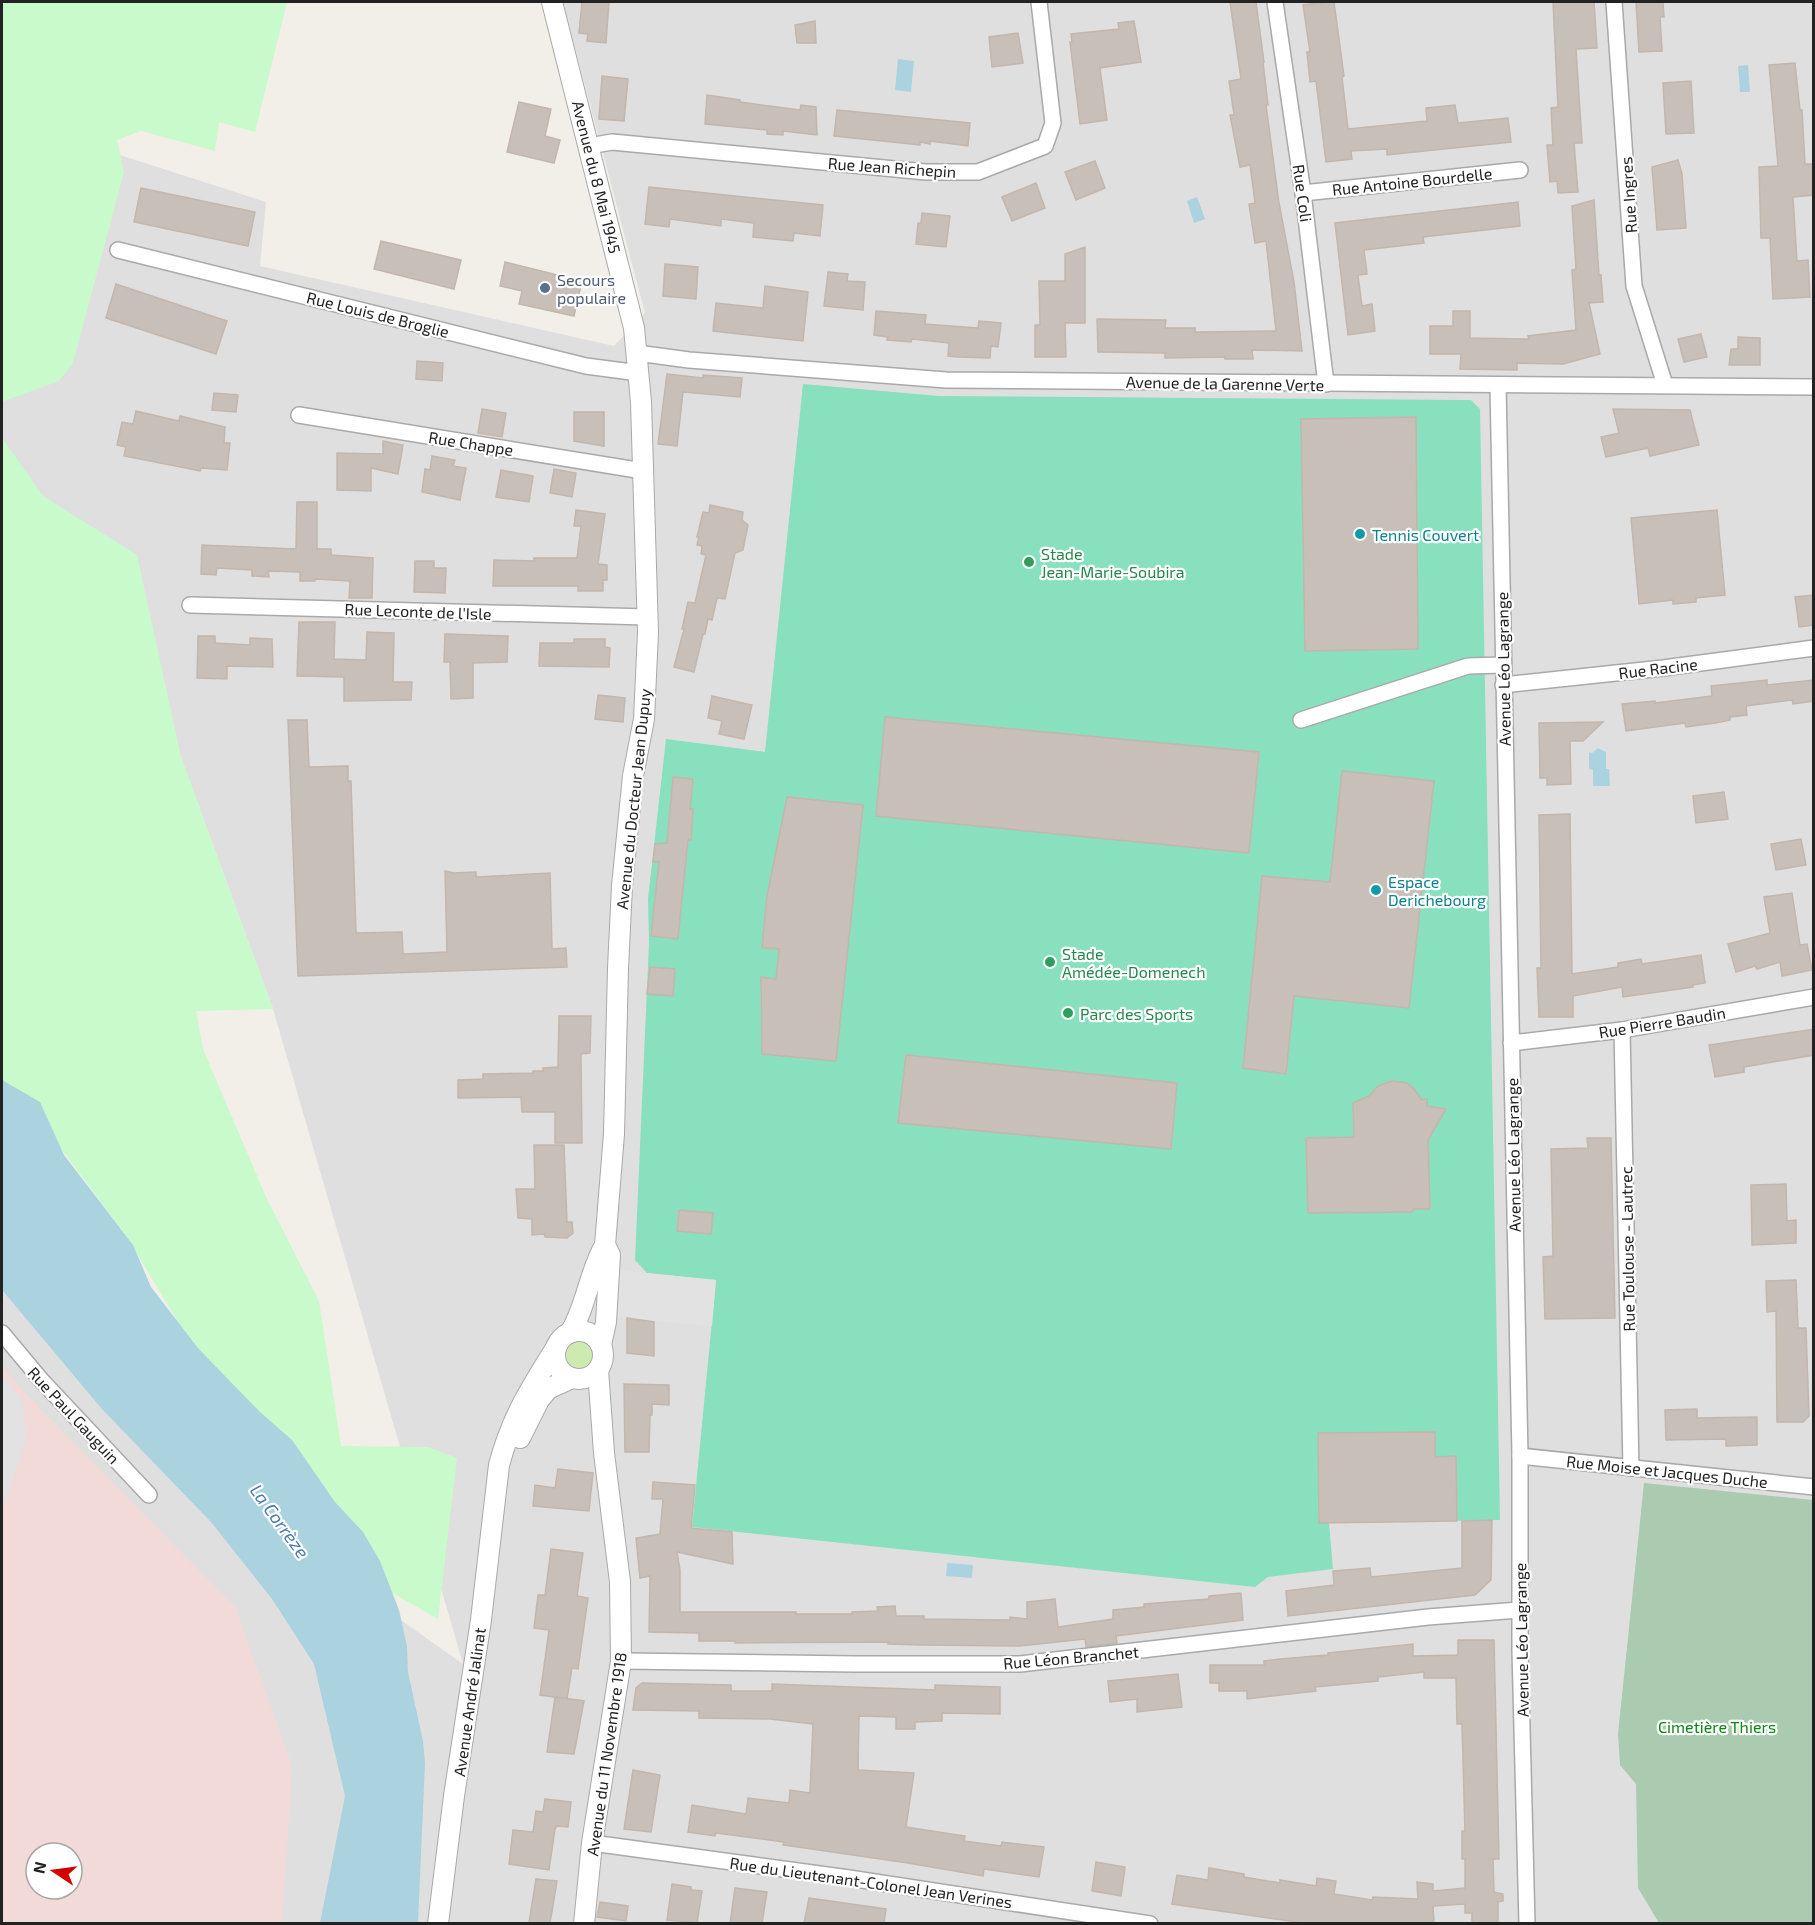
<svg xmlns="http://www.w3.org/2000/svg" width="1815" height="1925" viewBox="0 0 1815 1925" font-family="'Exo 2',sans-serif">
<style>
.residential{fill:#e0dfdf;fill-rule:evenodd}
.commercial{fill:#f2dad9;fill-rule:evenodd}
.grass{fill:#cdebb0}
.cemetery{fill:#aacbaf}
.park{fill:#c8facc}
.pitch{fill:#88e0be}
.parking{fill:#e2e2e2}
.water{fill:#aad3df}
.building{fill:#c7bfb8;stroke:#c4b6ab;stroke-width:1.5}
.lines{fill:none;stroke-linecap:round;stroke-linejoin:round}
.minor-casing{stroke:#a9a9a9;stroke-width:18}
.tertiary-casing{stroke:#a9a9a9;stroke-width:22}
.minor{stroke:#fff;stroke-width:15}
.tertiary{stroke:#fff;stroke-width:20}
.service-dot{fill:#5c6f8a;stroke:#fff;stroke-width:2}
.culture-dot{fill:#0f9aa8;stroke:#fff;stroke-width:2}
.leisure-dot{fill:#2e9e5b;stroke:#fff;stroke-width:2}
.labels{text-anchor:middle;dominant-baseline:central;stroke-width:4.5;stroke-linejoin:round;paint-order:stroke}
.street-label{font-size:16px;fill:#222;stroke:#fff}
.service-label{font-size:16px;fill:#4e5e75;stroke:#fff;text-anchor:start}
.culture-label{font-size:16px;fill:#0d838f;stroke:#fff;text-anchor:start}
.leisure-label{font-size:16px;fill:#27864d;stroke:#fff;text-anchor:start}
.park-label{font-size:16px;fill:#0c8416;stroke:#fff}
.water-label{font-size:18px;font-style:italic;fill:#4a7aab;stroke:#fff}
</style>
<rect width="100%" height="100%" fill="#f2efe9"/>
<path class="residential" d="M563,2h1250v1921h-1811v-633l98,117 363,257 -190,-655 -159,-435 -112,-65v-392l264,85 -6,64 354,80 31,-33zM36,1853h36v36h-36z"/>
<path class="commercial" d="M2,1365l16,21 217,221 57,159 -10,157h-280zM36,1853h36v36h-36z"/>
<circle class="grass" cx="579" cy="1354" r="14"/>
<path class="cemetery" d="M1644,1483l169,17v423h-154l-21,-35 -2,-104 -16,-19 -2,-31z"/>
<g class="park">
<path d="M2,2h285l-32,130 -36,-10 -4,29 -74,-20 -24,9 7,32 -51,191 -14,18 -57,21z"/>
<path d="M2,438l41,58 94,59 44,202 92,252 -77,2 7,38 63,148 53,104 22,145 87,1 29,11 -19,161 -125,-71 -184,-308 -72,-97 -55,-51z"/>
</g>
<path class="pitch" d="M803,384l136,12 532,4 9,9 20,1111 -171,3 4,46 -65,8 -13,10 -563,-60 24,-247 -69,-7 -12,-13 14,-317 -1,-44 18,-160 99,13z"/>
<g class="parking">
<path d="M616,1270l100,10 -4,46 -101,-9z"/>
<path d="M2,1375l21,28 3,37 -24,74z"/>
</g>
<g class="water">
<path d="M898,59l16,2 -3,31 -16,-2z"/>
<path d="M1748,65l2,27h-10l-2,-26z"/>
<path d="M1197,197l8,22 -11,4 -7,-22z"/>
<path d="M1598,748l8,4v17h3l1,17h-17v-16l-4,-1v-17l3,1z"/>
<path d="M2,1080l38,22 24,53 69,90 18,42 47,61 23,24 39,40 32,28 43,62 28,30 17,29 19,49 8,36 1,26 15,69 2,22 -7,160h-98l25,-127 -31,-132 -42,-65 -61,-77 -111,-115 -98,-117z"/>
<path d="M947,1563l26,2 -1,13 -26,-2z"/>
</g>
<g class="building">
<path d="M582,2h27l-3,41 -19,-2 1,-7 -9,-1z"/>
<path d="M1230,2h26l8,60h-1l5,43h-2l13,98 15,79 8,69 -50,-1 1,9h-28v-2l-60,1v-5l-67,-1 -1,-33 69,1 -1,8h30v4l81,-1 -10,-90 -11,2 -6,-39 6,-1 -5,-38 -10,2 -10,-52h4l-5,-34 12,-2z"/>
<path d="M1327,2h7l10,74 -2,1 6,52 79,-8 -1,-13 29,-3 3,18 50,-5 3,24 -124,13v-6l-36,2 1,8 -26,3 -10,-81 -6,1 -3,-30h3l-7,-47z"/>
<path d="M1553,2h41l3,46 -21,1 6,94h-8l4,49 -20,1 -1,-12 -7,1 -3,-37h6l-2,-37 7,-1z"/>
<path d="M1636,2h27l1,15h-4l2,34 -23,1z"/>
<path d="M815,21l1,22h-19l-2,-18z"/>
<path d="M1134,21l7,41 -41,6 7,52 -27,4 -10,-82h2l-1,-8 48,-5 -1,-6z"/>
<path d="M1018,33l5,30 -31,4 -3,-30z"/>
<path d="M1795,63l5,47h2l3,54h9v31l-21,2 4,64 11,-1 2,37 -37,2 -3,-61h-9l-2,-71 19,-1 -9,-101z"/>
<path d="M602,76l26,3 -4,42 -25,-2z"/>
<path d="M1691,81l3,52 -28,1 -3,-51z"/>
<path d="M707,95l33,5v2l60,8 1,-5 15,2 1,28 -34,-4v4l-16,-1v-4l-62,-6z"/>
<path d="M519,102l32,7 -6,27 15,4 -6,23 -47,-11z"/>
<path d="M837,110l133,13 -2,23 -38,-5v3l-10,-2v3l-86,-9z"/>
<path d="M1678,160l4,14 4,54 -29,2 -5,-63z"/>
<path d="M1095,161l10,27 -29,12 -11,-28z"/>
<path d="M1036,183l9,25 -33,13 -10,-24z"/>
<path d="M649,187l174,18 -3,31 -26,-3 -1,8 -40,-4 1,-14 -33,-4v7l-51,-7 -1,8 -24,-3z"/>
<path d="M141,188l114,24 -7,34 -114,-24z"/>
<path d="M1594,200l5,75h2l2,27 -14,1 11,51 -37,10 -46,-1v7l-57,-1 1,-15h-31v-28h23v-15h17v27l59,1 -1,-3 48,-6 -4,-60 4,-1 -4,-63z"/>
<path d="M1518,202l2,24 -97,11 1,6 -60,7 3,24 -9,1 4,31 10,-2 3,27 -27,4 -13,-112z"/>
<path d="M922,213l28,3 -4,31 -30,-3 2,-21h3z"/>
<path d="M381,241l80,19 -7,29 -80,-20z"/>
<path d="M1085,247v76h-20l1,34h-31v-32h5l-1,-44h26v-27z"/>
<path d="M505,262l77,19 -8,35 -55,-12 3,-13 -22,-5z"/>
<path d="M665,264l33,3 -2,32 -33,-3z"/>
<path d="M828,272l20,2 -1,7 18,1 -2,28 -39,-4z"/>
<path d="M116,284l111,37 -11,33 -110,-36z"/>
<path d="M765,286l43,6 -5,49 -90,-10 3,-28 47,5z"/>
<path d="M876,311l50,4 -1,9 53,4 1,-7 22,2 -3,24 -7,-1 -1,12 -32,-1 -10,-1 1,-13 -37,-4 -1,3 -24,-2 1,-3 -14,-2z"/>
<path d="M1701,334l6,23 -23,5 -6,-23z"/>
<path d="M1738,337l22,1v27h-31l2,-16h7z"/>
<path d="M417,361l26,2 -1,18 -26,-2z"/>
<path d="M667,374l36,4v-3l39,3 -2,19 -57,-5 -6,54 -19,-2z"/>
<path d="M214,393l24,2 -2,17 -24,-2z"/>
<path d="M482,409l24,4 -4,24 -24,-4z"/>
<path d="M1613,409l77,1 9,35 -49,11 -2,-8 -42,9 -5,-20 18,-4z"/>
<path d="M136,411l43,10 1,-5 45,11 -1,16h6l-3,27 -26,-2 -1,3 -76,-15 2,-9 -9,-2 5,-23 11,2z"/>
<path d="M574,412h30v34l-30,-5z"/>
<path d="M1416,417l2,232 -113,2 -4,-232z"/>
<path d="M383,441l20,4 -5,29 -27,-6v23l-34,-1v-37l46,1z"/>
<path d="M432,456l23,4 -2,6 13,2 -6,32 -38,-8 3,-23 5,1z"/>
<path d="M554,469l22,4 -4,24 -22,-4z"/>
<path d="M501,470l32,6 -4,26 -33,-5z"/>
<path d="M297,502h20v47h14v6l42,3 -1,40h-23l1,-17 -35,-2v2h-15v-9l-32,-1 1,6 -17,-1v-6l-35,-2 -1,7 -15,-1 1,-29 94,4z"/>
<path d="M710,505l33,7 -1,8 6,5 -5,25 -8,3 -10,46 -8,-1 -5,22 -4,-1 -3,15h-2l-9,38 -20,-5 10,-38h-2l6,-27 7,1 11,-48 -5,-1 1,-8 -5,-1 2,-8h-2l6,-25 6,1z"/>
<path d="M576,510l29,4 -7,50 9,1v15h-4v11h-25v-5h-85l1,-26 40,1v-3h43l4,-32h-7z"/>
<path d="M1717,510l8,85 -29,3v4l-23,2v-4l-34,4 -8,-86z"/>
<path d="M415,561h19v7h12l-1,25 -31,-1z"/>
<path d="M1814,595v30l-15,2 -4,-30z"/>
<path d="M299,622h36l-1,37 32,1 1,-28 27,1 -1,49h19l-1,18 -67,1v-24l-47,-1z"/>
<path d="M445,634l63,2 -1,26 -34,1v35l-22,1 -1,-37h-6z"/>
<path d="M198,636h17v7l35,2v-7l22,1 1,28 -46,-1v13l-30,-1z"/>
<path d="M574,639h31v8l5,1 -1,19 -70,-1 1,-23h34z"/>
<path d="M1767,680v5l47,-5v21l-21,3 -1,-4 -46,6 1,9 -17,2v3l-14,3 -30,4 -1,-4 -59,8 -4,-27 33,-3v2l57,-7 -1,-10z"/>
<path d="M598,695l27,3 -2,24 -28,-3z"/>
<path d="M712,696l40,9 -8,34 -25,-5 3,-13 -14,-3z"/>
<path d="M885,717l374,35 -10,101 -373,-37z"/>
<path d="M288,720h19l2,47 39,-1v15h3l5,152 46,-1 1,22 44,-2 -2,-81 9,2 22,-1v5l74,-4 2,76 14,-1 1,19 -269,9z"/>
<path d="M1603,722l-20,19h-13l1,43 -24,1v-7h-7l-1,-55z"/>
<path d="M1342,771l92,10 -25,227 -115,-12 -8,78 -43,-6 19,-192 68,6z"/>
<path d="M673,777l20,2 -3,30h3l-2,31h-3l-10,99 -27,-3 8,-74h-6l2,-18 12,-1z"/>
<path d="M1724,792l4,27 -32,4 -3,-27z"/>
<path d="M787,797l76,8 -27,256 -74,-7 -1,-77 15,2 3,-30 -17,-1 5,-52z"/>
<path d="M1570,814l2,160 46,-7v-4l23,-4 1,5 59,-9 4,28 -12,2v2l-70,10 -1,-10 -49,9v21h-34l-2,-49h4l-2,-153z"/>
<path d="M1801,839l5,26 -30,5 -5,-26z"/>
<path d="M1792,893l8,52 7,-1 5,26 -30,6 -2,-14 -23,7 -2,-3 -19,6 -8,-28 42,-11 -6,-36z"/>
<path d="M650,967l25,2 -2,27 -26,-2z"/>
<path d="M559,1016h32l-1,37 -9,1 1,89h-27v-31h-33l-1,-15 -63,1v-18l25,-1v-5l50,-1v-2h10v-3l15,-1z"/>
<path d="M1814,1029v26l-70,12v5l-29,5 -6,-32z"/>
<path d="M906,1055l271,28 -6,66 -273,-26z"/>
<path d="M1392,1081l15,2 7,6 8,11 5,-1v7l19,3 -18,31 2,69h-17l-1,3 -104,1 -2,-75 48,-1 -1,-34 16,-7 9,-10z"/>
<path d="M1587,1138h24l4,180 -70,1 -2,-62 10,-1 -2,-107 37,-1z"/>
<path d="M534,1145h30l3,77h5l1,11 -6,5 -22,-1 -1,-3 -12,1v-16l-14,-1 -2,-29h19z"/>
<path d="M1786,1184l1,37 9,-1v23l-44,2 -1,-60z"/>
<path d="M679,1210l34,3 -2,21 -34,-3z"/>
<path d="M1796,1280l2,48h8l3,88 -6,6h-26l-1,-111 -9,1 -1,-31z"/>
<path d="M627,1318l27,4v34l-27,-3z"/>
<path d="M624,1384l45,1v20l-17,-1v11h-2l-1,37h-24z"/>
<path d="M1697,1409v9l60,-1v28l-31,1v-7l-60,1 -1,-30z"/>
<path d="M1435,1432v25l21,-1 1,65 -138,2 -1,-90z"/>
<path d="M558,1469l35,4 -4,38 -56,-5 2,-21 20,3z"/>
<path d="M653,1482l42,3 -4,43 41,4 1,32 -56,-12 3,18v42h116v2h56v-2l26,-1 -1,-4 18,-1 1,10h28v3l86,1v-3l17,2v-17l28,-3 3,28 55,-8v-9l31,-3v-3l65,-5v-3l32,-3 2,27 -127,16 1,7 -31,4 -1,-8 -65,7 -99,-1 -33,-1v-2l-153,1v-2h-36v-8l-50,-1 1,-56 -10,2 -4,-40 24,-4 3,-35h-11z"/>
<path d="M1492,1520l-1,60 -16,15 -187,21 -2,-25 48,-6 -1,-14 37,-3 1,9 91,-9v-47z"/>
<path d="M551,1549l32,4 -6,43 11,2 -10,71 -6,-1 -5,31 -27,-4 9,-65 -15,-2 4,-33h7z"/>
<path d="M1458,1640h36l5,219h-6l1,33 9,2v7l-5,1v21h-26v-10h-7v-9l-32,2 1,17h-131l-131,-19 5,-29 31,5 1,-12 35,6v3l36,6v-3l36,6 1,-8 19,3 -2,13 38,6 1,-3 45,2 -1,-17 16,2v7l32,-3v-29h-3v-28h3l-3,-107h-5l-1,-46h-32v-6l-46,5v4l-63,6 1,4 -69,8v-8h-28v-8h-9v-18h54v-4l16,-2 48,-4v-2l85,-9v12l45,-1z"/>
<path d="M1178,1674l4,33 -45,5v-13l-27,3 -2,-21z"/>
<path d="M642,1683l89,2v6h41v-7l163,6v-5l65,2v27l-58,-1v8l-27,1v7h-19v-12l-37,-1 -1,54 56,3 -8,54 59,9 -1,5 37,5 1,-4 42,5 -5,30 -55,-8 -1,7 -75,-13 -125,-18 1,-3 -68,-9 -1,3 -27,-4 4,-27 54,9 2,-16 41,5 1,-13 20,3 3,-69 -43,-5 -71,-1v-7l-66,-1 3,-22z"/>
<path d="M555,1697l29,4 -10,53 -27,-2z"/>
<path d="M633,1770l27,5 -9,57 -27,-3z"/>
<path d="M545,1799l26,3 -3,25 -11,-1 -2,3 -6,41 -40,-6 4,-34 20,2 3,-21 7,1z"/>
<path d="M1096,1862l29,5 -4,29 -29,-5z"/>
<path d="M536,1879l21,2 -7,42h-21z"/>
<path d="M672,1884l19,3v3l11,1 -5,32 -30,-3z"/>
<path d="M735,1888l32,4 -5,31h-32z"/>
<path d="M809,1898l77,11 -2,14h-80z"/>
<path d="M600,1902l28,4 -2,15 -29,-4z"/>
</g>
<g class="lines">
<g class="minor-casing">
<g id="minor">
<path d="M1275,2l28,191 23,191"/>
<path d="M1614,2l20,284 31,99"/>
<path d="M589,146l23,-4 314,30h52l67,-26 8,-23 -14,-121"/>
<path d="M1303,193l217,-23"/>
<path d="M118,250l468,116 53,7"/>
<path d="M637,353l52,7 257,20 868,7"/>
<path d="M1498,386l22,1070v194l7,274"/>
<path d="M299,415l344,56"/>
<path d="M190,605l457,12"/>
<path d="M1503,685l160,-17 151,-20"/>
<path d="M1301,720l167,-54 35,-1"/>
<path d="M1622,1030l9,438"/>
<path d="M1511,1043l111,-13 192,-33"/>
<path d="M2,1333l40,48 107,114"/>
<path d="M1520,1456l294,31"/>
<path d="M621,1661l234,3h165l408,-47 91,-7"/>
<path d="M592,1843l257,35 301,46"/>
</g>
</g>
<g class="tertiary-casing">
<g id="tertiary">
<path d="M552,2l82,326 7,74 7,230 -4,87 -11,57 -11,110 -4,82 -4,166 -9,111c-16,27 -18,60 -35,88"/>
<circle cx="579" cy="1355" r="24"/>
<path d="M601,1345l5,-23 4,-67 -4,-8"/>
<path d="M520,1438l19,-38 9,-11 24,-11"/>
<path d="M438,1924l16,-128 27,-176 18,-155c13,-49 32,-77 58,-119"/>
<path d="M584,1924l8,-81 29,-182 -1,-79 -16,-129 -6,-83"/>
</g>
</g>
<use href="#minor" class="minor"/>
<use href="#tertiary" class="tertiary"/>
</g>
<circle class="service-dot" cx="545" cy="288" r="6"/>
<g class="culture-dot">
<circle cx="1360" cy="534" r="6"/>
<circle cx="1376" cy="890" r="6"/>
</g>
<g class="leisure-dot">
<circle cx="1029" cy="562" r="6"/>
<circle cx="1050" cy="962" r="6"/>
<circle cx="1068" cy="1013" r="6"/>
</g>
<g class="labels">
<g class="street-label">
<text transform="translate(892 167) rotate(4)">Rue Jean Richepin</text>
<text transform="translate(597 177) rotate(76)">Avenue du 8 Mai 1945</text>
<text transform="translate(1412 181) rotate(-6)">Rue Antoine Bourdelle</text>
<text transform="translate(1303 193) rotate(82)">Rue Coli</text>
<text transform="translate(1628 195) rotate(-94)">Rue Ingres</text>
<text transform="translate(378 314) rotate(14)">Rue Louis de Broglie</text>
<text transform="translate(1225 383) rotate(1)">Avenue de la Garenne Verte</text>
<text transform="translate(471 443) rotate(9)">Rue Chappe</text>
<text transform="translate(418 611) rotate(2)">Rue Leconte de l'Isle</text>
<text transform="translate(1658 668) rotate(-7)">Rue Racine</text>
<text transform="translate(1503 669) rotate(-91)">Avenue Léo Lagrange</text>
<text transform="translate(633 799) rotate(-84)">Avenue du Docteur Jean Dupuy</text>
<text transform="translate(1662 1022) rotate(-9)">Rue Pierre Baudin</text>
<text transform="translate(1513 1155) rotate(-91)">Avenue Léo Lagrange</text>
<text transform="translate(1627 1249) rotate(-91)">Rue Toulouse - Lautrec</text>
<text transform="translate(74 1415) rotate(47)">Rue Paul Gauguin</text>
<text transform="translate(1667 1471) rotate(6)">Rue Moise et Jacques Duche</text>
<text transform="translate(1521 1640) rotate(-91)">Avenue Léo Lagrange</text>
<text transform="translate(1071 1657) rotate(-5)">Rue Léon Branchet</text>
<text transform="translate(469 1702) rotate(-82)">Avenue André Jalinat</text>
<text transform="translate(606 1754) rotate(-82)">Avenue du 11 Novembre 1918</text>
<text transform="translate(871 1882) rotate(8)">Rue du Lieutenant-Colonel Jean Verines</text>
</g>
<g class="service-label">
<text x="557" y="279">Secours<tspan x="557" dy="18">populaire</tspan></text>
</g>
<g class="culture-label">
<text x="1372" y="534">Tennis Couvert</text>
<text x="1388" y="881">Espace<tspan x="1388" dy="18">Derichebourg</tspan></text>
</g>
<g class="leisure-label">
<text x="1041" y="553">Stade<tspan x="1041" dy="18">Jean-Marie-Soubira</tspan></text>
<text x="1062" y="953">Stade<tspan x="1062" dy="18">Amédée-Domenech</tspan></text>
<text x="1080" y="1013">Parc des Sports</text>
</g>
<g class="park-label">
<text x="1717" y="1726">Cimetière Thiers</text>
</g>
<g class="water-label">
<text transform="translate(280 1521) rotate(54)">La Corrèze</text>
</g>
</g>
<rect width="1815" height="1925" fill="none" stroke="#222222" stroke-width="6"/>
<g transform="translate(54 1871) rotate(283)"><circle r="28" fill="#ffffff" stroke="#a7a7a7" stroke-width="1.5"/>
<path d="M0-4.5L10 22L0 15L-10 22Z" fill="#d40000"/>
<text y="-9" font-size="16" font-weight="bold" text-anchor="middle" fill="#222222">N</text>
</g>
</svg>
